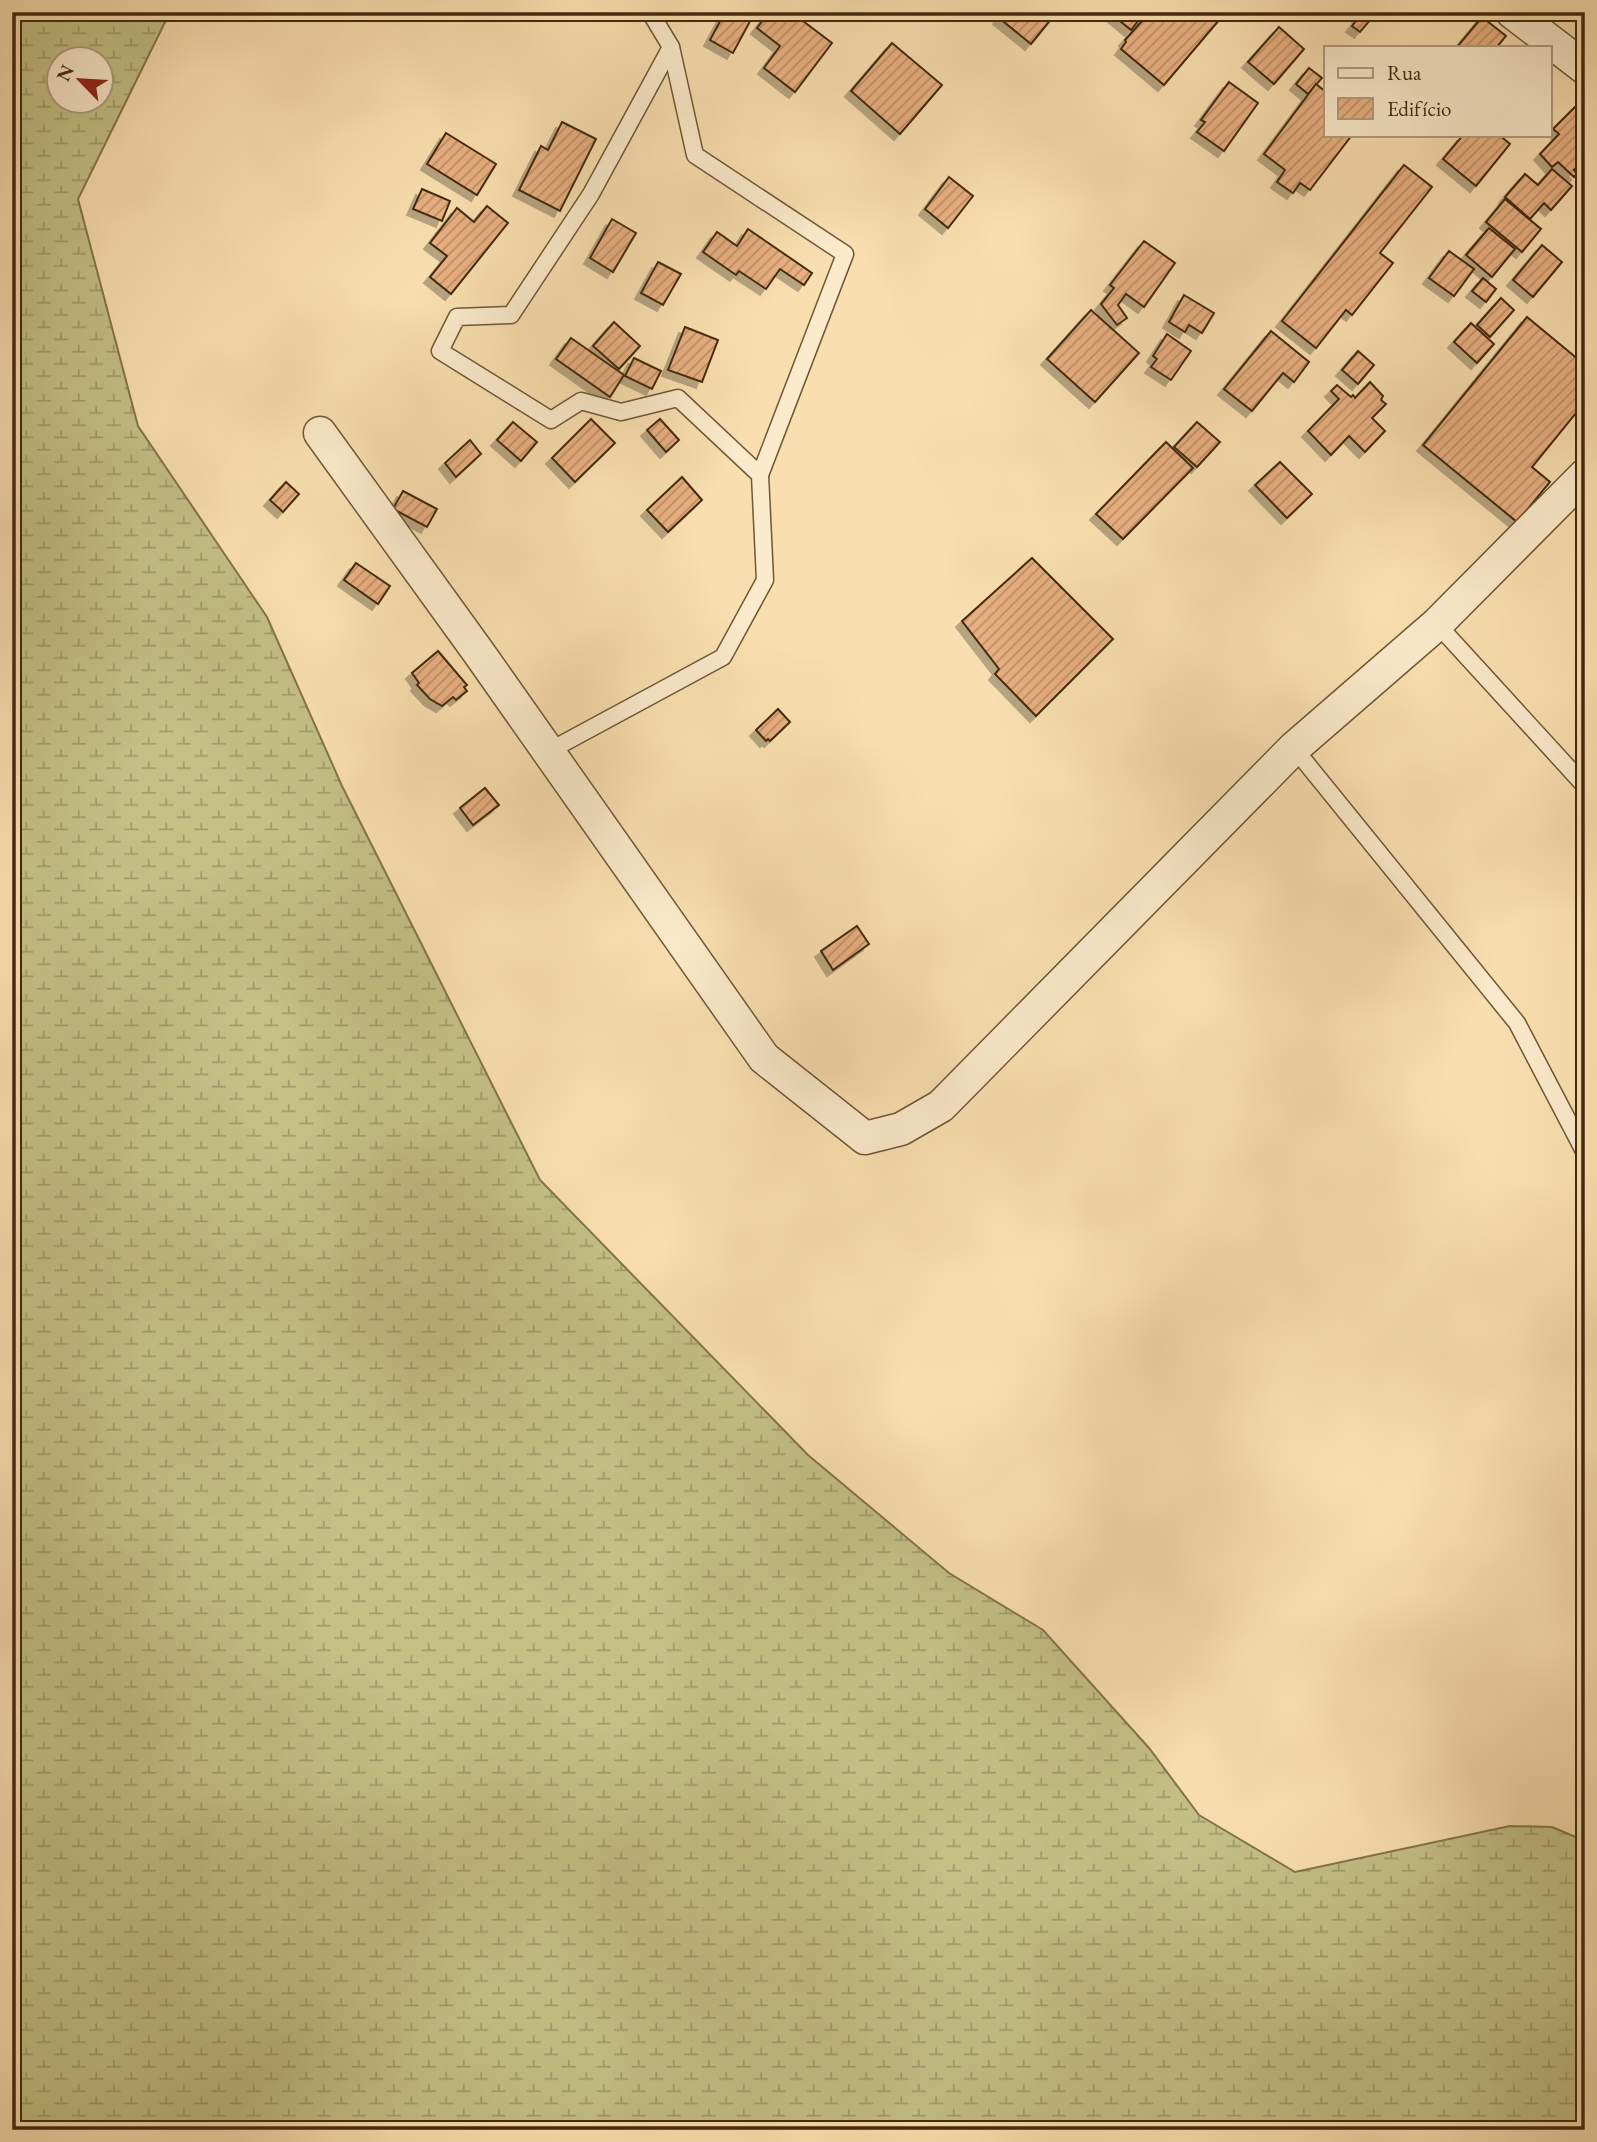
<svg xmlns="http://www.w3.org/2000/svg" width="1597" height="2142" viewBox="0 0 1597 2142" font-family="'EB Garamond',serif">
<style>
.wetland{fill:url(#wetland-marsh);stroke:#837549;stroke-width:2;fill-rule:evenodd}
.building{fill:url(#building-hatch);stroke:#422a0c;stroke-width:2;filter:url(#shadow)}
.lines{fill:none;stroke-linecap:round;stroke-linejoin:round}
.lane-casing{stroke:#705735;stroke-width:19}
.street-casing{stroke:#705735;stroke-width:35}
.lane{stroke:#fbeacb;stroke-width:16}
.street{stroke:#fbeacb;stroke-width:32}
</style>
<defs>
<pattern id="wetland-marsh" width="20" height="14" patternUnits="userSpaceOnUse" patternTransform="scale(1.75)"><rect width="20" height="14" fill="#c4c086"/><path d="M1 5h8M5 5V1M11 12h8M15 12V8" fill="none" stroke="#a19c6c"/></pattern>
<pattern id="building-hatch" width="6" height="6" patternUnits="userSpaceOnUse" patternTransform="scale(1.75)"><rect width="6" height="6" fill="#e9b081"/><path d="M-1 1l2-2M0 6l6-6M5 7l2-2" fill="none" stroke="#be8f68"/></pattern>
<filter id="shadow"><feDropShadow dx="-6" dy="6" stdDeviation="0" flood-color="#0004"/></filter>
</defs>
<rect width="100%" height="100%" fill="#f9dfaf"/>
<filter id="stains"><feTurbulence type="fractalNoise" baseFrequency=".00286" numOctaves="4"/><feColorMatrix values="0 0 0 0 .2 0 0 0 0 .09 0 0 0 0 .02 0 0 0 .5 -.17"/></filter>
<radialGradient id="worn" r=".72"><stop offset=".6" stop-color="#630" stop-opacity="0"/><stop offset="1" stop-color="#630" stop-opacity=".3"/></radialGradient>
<path class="wetland" d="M12,12h158l-92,187 60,227 129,191 75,169 198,394 268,275 141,118 94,57 106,118 50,67 96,57 215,-46 42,1 33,14v289h-1573zM60,60h42v42h-42z"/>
<g class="building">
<path d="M725,12h30l-22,41 -23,-13z"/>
<path d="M769,12h22l41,31 -37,49 -31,-24 16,-22 -23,-18z"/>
<path d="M1004,12h53l-26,32 -32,-26z"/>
<path d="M1109,12h36l-14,18z"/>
<path d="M1150,12h76l-62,73 -43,-36 5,-7 -1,-2z"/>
<path d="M1354,12h23l-17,20 -8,-6 7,-9z"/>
<path d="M1482,17l24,19 -9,11h-40z"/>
<path d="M1279,27l25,22 -30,35 -26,-22z"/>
<path d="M892,43l50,42 -42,49 -49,-43z"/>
<path d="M1309,68l13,10 -14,16 -12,-10z"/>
<path d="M1229,82l29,21 -34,48 -27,-19 8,-10 -4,-2z"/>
<path d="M1316,84l10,8v43h26l-42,55 -10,-7 -7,10 -16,-11 8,-12 -21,-16z"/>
<path d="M1580,102l5,5v53l-11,10 3,4 -3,3 -16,-15 -6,5 -12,-13 19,-20 -6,-5z"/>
<path d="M562,122l34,17 -36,72 -41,-21 22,-44 7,4z"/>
<path d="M446,133l50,31 -19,31 -50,-31z"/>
<path d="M1463,135h36l11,9 -34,42 -33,-27z"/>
<path d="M1404,165l28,22 -52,66 13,10 -41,52 -6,-5 -30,38 -34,-27z"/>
<path d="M1552,169l20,17 -21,24 -7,-7 -14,16 -25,-22 20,-23 13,11z"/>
<path d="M949,177l24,19 -25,32 -23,-19z"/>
<path d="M422,189l28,12 -8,20 -29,-12z"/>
<path d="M1505,199l36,30 -19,23 -36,-30z"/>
<path d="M487,206l21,17 -57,71 -21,-17 17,-21 -17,-13 27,-35 17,14z"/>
<path d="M612,219l24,14 -23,39 -23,-14z"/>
<path d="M1489,228l26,21 -23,28 -26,-22z"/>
<path d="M748,229l64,44 -8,12 -24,-16 -14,20 -27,-18 -3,4 -33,-23 14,-20 20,14z"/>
<path d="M1144,241l31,22 -31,44 -18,-13 -8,11 9,13 -10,7 -16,-21 13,-16 -4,-3z"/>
<path d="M1542,245l20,17 -29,35 -20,-17z"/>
<path d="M1449,251l25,18 -20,27 -25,-18z"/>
<path d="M658,262l23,12 -18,31 -22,-12z"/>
<path d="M1483,278l13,11 -10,13 -14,-11z"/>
<path d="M1184,295l30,18 -12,20 -13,-8 -4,7 -16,-10z"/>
<path d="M1501,298l13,12 -24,27 -13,-12z"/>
<path d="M1091,310l48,43 -44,49 -48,-43z"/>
<path d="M1527,317l58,48v37l-53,65 18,15 -33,40 -94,-77z"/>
<path d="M614,322l26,24 -21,23 -26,-23z"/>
<path d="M1471,323l23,21 -17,19 -23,-21z"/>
<path d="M685,327l33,13 -16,42 -34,-12z"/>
<path d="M1271,331l38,31 -15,20 -11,-9 -31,38 -28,-22z"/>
<path d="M1167,334l24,17 -20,29 -20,-13 6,-8 -4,-3z"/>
<path d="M571,338l53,37 -14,22 -54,-38z"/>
<path d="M1358,351l16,14 -16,19 -16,-14z"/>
<path d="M634,358l27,13 -9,18 -27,-13z"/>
<path d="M1370,382l13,14 -2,4 5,4 -14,14 13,13 -20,21 -16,-16 -18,19 -23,-24 31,-32 -8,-8 6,-6 14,12 2,-2 2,3z"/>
<path d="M591,419l24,24 -40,39 -23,-24z"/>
<path d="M660,419l19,21 -13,12 -19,-22z"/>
<path d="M513,422l24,20 -16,19 -24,-21z"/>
<path d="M1197,422l23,20 -23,25 -23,-20z"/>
<path d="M470,440l11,14 -25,23 -11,-14z"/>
<path d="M1166,442l27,26 -70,71 -27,-25z"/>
<path d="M1280,462l32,32 -25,24 -32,-33z"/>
<path d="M682,477l20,23 -34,32 -21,-22z"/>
<path d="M286,482l13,12 -16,18 -13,-12z"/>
<path d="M403,491l34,18 -10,18 -34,-18z"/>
<path d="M1032,558l81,81 -77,77 -41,-42 4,-5 -37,-48z"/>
<path d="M356,563l34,23 -12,18 -34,-24z"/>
<path d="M438,651l29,34 -3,2 3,4 -11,9 -3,-3 -11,9 -12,-7 -13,-14 2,-2 -7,-10z"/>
<path d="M778,709l12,13 -20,19 -2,-2 -2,2 -10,-11z"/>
<path d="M485,788l14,17 -26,20 -13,-17z"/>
<path d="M857,926l12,18 -36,26 -12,-19z"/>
</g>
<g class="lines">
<g class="lane-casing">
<g id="lane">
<path d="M650,12l21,35 24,108 150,99 -85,221"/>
<path d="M1437,624l148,162"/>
<path d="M1294,748l223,275 68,130"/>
<path d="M549,751l174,-94 42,-77 -5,-105 -82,-77 -57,14 -40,-11 -30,19 -111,-69 17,-34 54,-2 80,-121 80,-147"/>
</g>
</g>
<g class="street-casing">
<g id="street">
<path d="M1512,12l73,56"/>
<path d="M320,433l159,220 285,405 101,80 36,-9 40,-23 353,-358 143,-124 148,-149"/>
</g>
</g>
<use href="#lane" class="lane"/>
<use href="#street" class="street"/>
</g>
<rect width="1597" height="2142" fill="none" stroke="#f9dfaf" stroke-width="42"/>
<rect x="14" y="14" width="1569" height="2114" fill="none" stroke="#422a0c" stroke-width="3.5"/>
<rect x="21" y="21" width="1555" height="2100" fill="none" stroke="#422a0c" stroke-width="2"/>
<rect x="1324" y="46" width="228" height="91" fill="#fbeacb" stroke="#b19d7f" stroke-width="2"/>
<rect x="1338" y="68" width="35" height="10" fill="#fbeacb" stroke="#b19d7f" stroke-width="2"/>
<text x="1387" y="80" font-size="21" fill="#422a0c">Rua</text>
<rect x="1338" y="98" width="35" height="21" fill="url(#building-hatch)" stroke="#b19d7f" stroke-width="2"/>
<text x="1387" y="116" font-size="21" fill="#422a0c">Edifício</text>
<g transform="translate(80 80) rotate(295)"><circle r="33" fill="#fbeacb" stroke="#b19d7f" stroke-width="2"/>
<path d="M0-5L12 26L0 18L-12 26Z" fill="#8f2418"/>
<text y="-10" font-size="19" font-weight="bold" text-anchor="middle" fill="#422a0c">N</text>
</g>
<rect width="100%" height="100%" filter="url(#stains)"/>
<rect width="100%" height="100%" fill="url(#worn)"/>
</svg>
